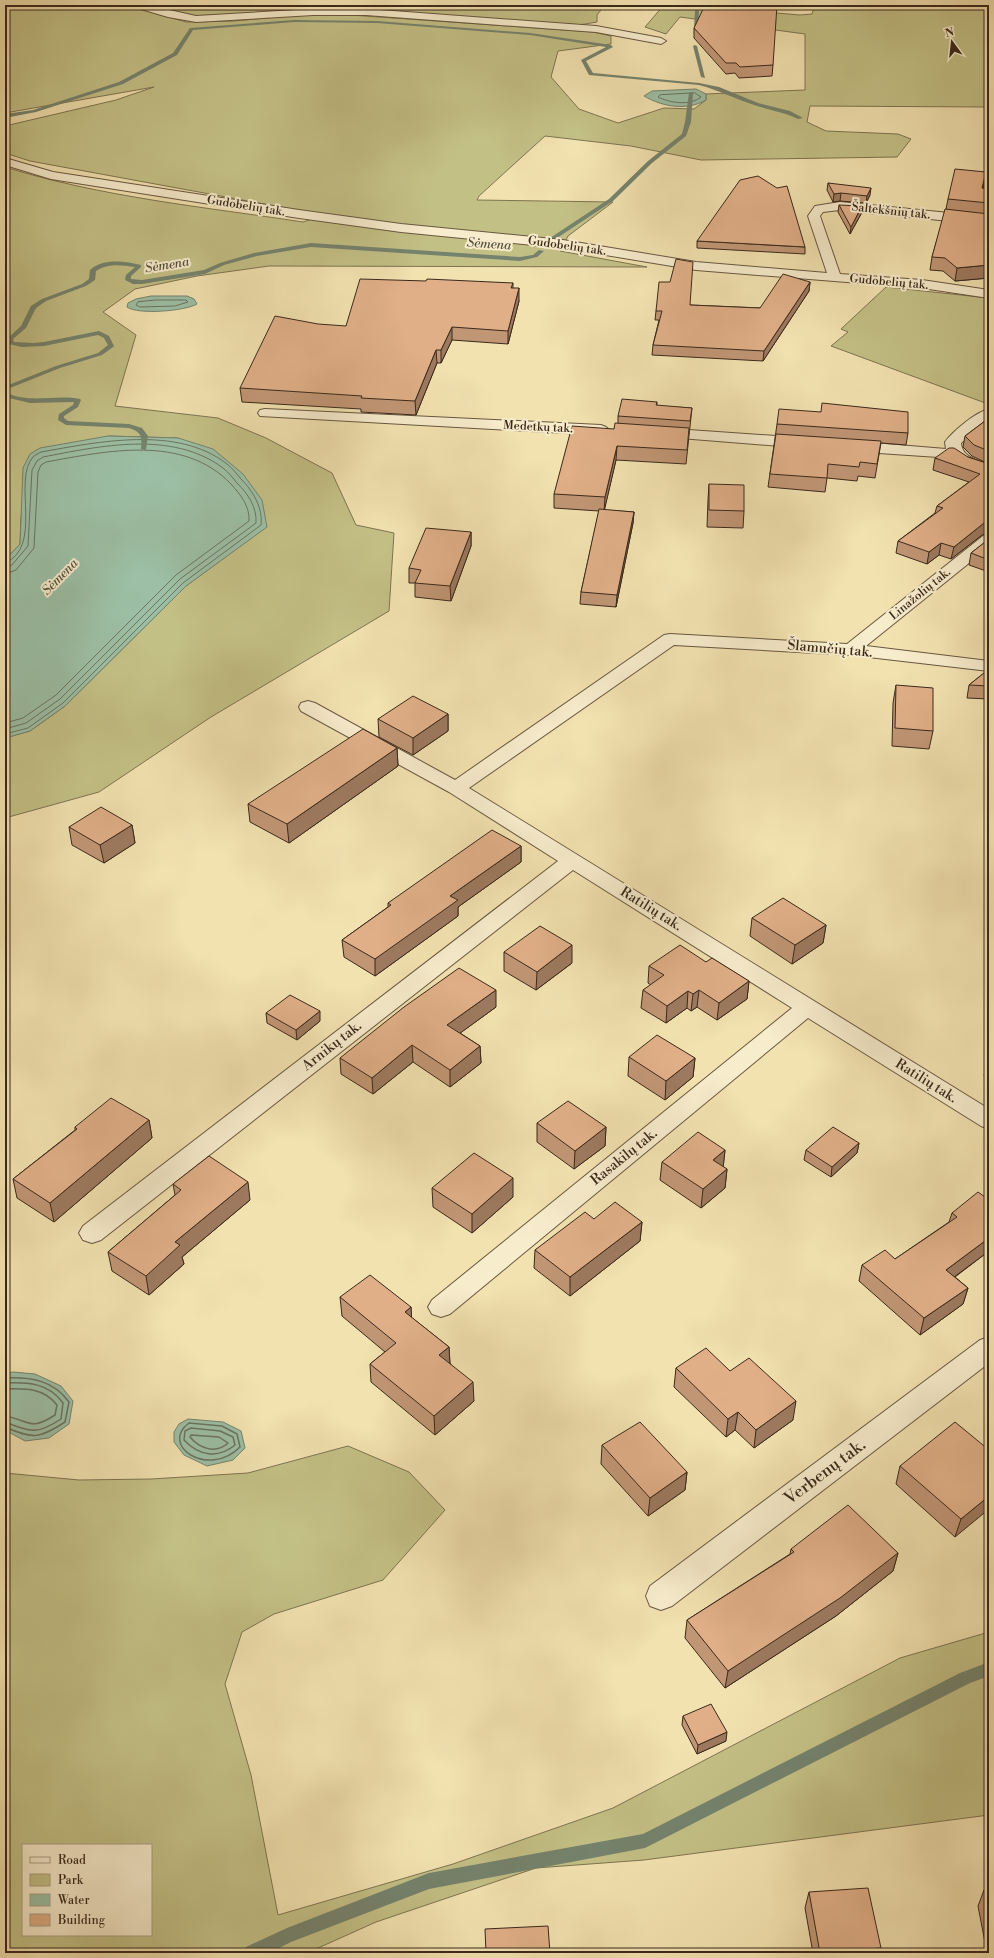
<svg xmlns="http://www.w3.org/2000/svg" width="994" height="1958" viewBox="0 0 994 1958" font-family="'Libre Bodoni',serif">
<style>
.green{fill:#c3c086;stroke:#7e7450;fill-rule:evenodd}
.water{fill:#9cbfa5;stroke:#75836e}
.lines{fill:none;stroke-linecap:round;stroke-linejoin:round}
.shore-far1{stroke:#6b7460;stroke-width:1}
.shore{stroke:#6b7460;stroke-width:1.5}
.stream{fill:#75836e;fill-rule:evenodd}
.minor-casing{stroke:#685740;stroke-width:2}
.minor{fill:#f7eccc;fill-rule:evenodd}
.wall{fill:#c19675;stroke:#3a291b}
.shaded-wall{fill:#9d7a5f;stroke:#3a291b}
.building{fill:#e0af88;stroke:#3a291b}
.labels{text-anchor:middle;dominant-baseline:central;stroke-width:4;stroke-linejoin:round;paint-order:stroke}
.far-street-label{font-size:12px;fill:#3a291b;stroke:#f7eccc}
.far-water-label{font-size:13px;font-style:italic;fill:#524e3e;stroke:#f7eccc}
.street-label{font-size:14px;fill:#3a291b;stroke:#f7eccc}
.near-street-label{font-size:17px;fill:#3a291b;stroke:#f7eccc}
</style>
<rect width="100%" height="100%" fill="#f2e2b0"/>
<filter id="stains"><feTurbulence type="fractalNoise" baseFrequency=".005" numOctaves="4"/><feColorMatrix values="0 0 0 0 .2 0 0 0 0 .09 0 0 0 0 .02 0 0 0 .5 -.17"/></filter>
<radialGradient id="worn" r=".72"><stop offset=".6" stop-color="#630" stop-opacity="0"/><stop offset="1" stop-color="#630" stop-opacity=".3"/></radialGradient>
<g class="green">
<path d="M5,5h122l59,17 48,-1 67,-6 35,-1 257,18 18,4v8l-53,7 -7,26 28,32 39,14 46,-15 30,1 12,-9v-6l99,-4v-56l-125,-17 -14,17 -21,-7 18,-21 20,-1 117,10 12,-1 3,-9h174v102l-179,-1 -3,16 19,9 72,3 13,5 -14,18 -196,3 -70,-14 -86,-10 -66,60 -2,4 136,2 -45,34 -8,15 87,16 -378,-1 -72,10 -62,13 -32,23 33,23 -21,71 103,12 48,20 66,35 24,52 38,8 -5,78 -178,106 -112,75 -94,26v-80l25,-7 35,-25 121,-120 81,-60 -89,-88 -70,-2 -87,80 -1,28 -15,16v-393c96,30 199,40 298,55l21,-7 -294,-54 -25,-8v-27l111,-26 38,-13 -149,26z"/>
<path d="M146,5h458v1l-7,9v7l-18,3 -196,-14 -164,6 -29,-1z"/>
<path d="M886,287l103,11v105l-1,1 -157,-58 17,-14 -7,-3z"/>
<path d="M348,1446l61,26 36,38 -62,70 -109,34 -32,18 -17,52 26,91 27,140 175,-51 160,-56 287,-150 89,-26v183l-345,45 -108,8 -160,54 -69,31h-302v-480l74,7 72,-1 97,-6zM23,1845h128v90h-128z"/>
</g>
<g class="water">
<path d="M696,89l10,5v6c-19,11 -43,7 -62,-4l8,-5z"/>
<path d="M151,296h36l7,3 3,5c-12,7 -59,11 -70,3l1,-4 8,-4z"/>
<path d="M108,436l70,2 35,11 30,25 19,26 5,27 -81,59 -121,120 -35,25 -25,7v-178l15,-16 3,-76 7,-14 10,-6z"/>
<path d="M13,1372l22,2 26,12 12,15 -4,23 -20,14 -24,3 -20,-11v-56z"/>
<path d="M188,1419l35,3 18,9 4,17 -12,12 -26,6 -23,-11 -10,-13v-10l5,-8z"/>
</g>
<g class="lines">
<g class="shore-far1">
<path d="M695,93l6,4c-11,9 -31,6 -43,0l2,-2z"/>
<path d="M156,300h30l2,2 -13,4 -35,1 -4,-2 2,-3z"/>
<path d="M5,563c39,-16 7,-83 28,-106 2,-2 6,-4 8,-5 57,-10 136,-27 186,12 5,4 10,10 14,15 12,12 22,29 20,46l-78,58 -120,120 -35,25 -23,6"/>
<path d="M5,568l7,-3 16,-19 4,-76 5,-9 6,-4c57,-11 129,-27 180,11 5,4 10,10 14,15 11,11 20,24 19,40l-76,56 -120,120 -34,24 -21,6"/>
<path d="M5,574l11,-4 18,-22 4,-76 3,-7 5,-3c61,-11 137,-28 185,22 9,10 19,22 18,37l-73,54 -120,120 -33,23 -18,5"/>
</g>
<g class="shore">
<path d="M5,1378c26,-1 48,2 64,24l-4,20c-26,17 -32,17 -60,5"/>
<path d="M5,1383c23,-1 44,0 58,20l-2,16c-24,16 -30,13 -56,3"/>
<path d="M5,1389c20,-1 39,-1 52,16l-2,10c-26,17 -25,5 -50,1"/>
<path d="M189,1423l33,3 15,8 3,13c-32,32 -81,-2 -51,-24z"/>
<path d="M191,1428l29,3 13,6 2,8c-17,14 -36,11 -51,-5l1,-9z"/>
<path d="M191,1435l28,2 9,6c-12,11 -28,6 -38,-6z"/>
</g>
<g class="stream">
<path d="M697,10l2,1 -1,18 -2,1 -2,-1 1,-18z"/>
<path d="M294,20l83,1 153,12 81,12 2,2 -27,14 7,12 106,10 20,4 39,16 32,8 13,7 -5,1c-14,-7 -29,-9 -44,-14 -19,-6 -35,-15 -55,-20l-110,-10 -8,-15 25,-13 -76,-12 -153,-12 -83,-1 -101,8 -16,25 -54,29 -87,28 -31,6v-4l28,-4 86,-28 54,-29 17,-25z"/>
<path d="M695,45l2,1 8,32 -4,-1 -8,-31z"/>
<path d="M691,92l2,1 -2,29 -5,14 -34,27 -39,38 -59,39h-4v-2l59,-39 39,-38 34,-27 3,-12 4,-29z"/>
<path d="M311,243l209,14 13,-2 6,-5 5,1 -7,6 -17,4 -209,-14 -54,9 -33,9 -19,9 -63,10h-9l-8,-4 1,-5 9,-8c-14,-2 -27,-4 -39,4l-1,9 -9,6 -40,15 -10,7 -10,20 -13,11 1,3 19,1 11,-1 55,-11 10,5 5,10 -1,1 -11,8 -42,13 -50,20 -3,5c24,11 49,1 73,6l1,1 -3,7 -14,9v2l4,3 61,3 13,4 6,8 -2,14 -5,-1c1,-12 1,-17 -12,-21l-63,-3 -8,-5 1,-6 14,-9 1,-3 -44,1 -25,-6 1,-11 50,-20 42,-13 10,-8 -4,-7 -6,-3 -54,11 -22,1 -13,-3 -2,-5 14,-13 10,-20 11,-7 40,-15 7,-5 1,-9c13,-12 35,-9 51,-5v2l-10,9v3l11,1 62,-10 16,-7 34,-10z"/>
<path d="M989,1662v14l-19,7 -325,165 -216,41 -138,53 -22,11h-25l2,-6 41,-19 142,-55 214,-39 317,-161z"/>
</g>
<g class="minor-casing">
<g id="minor">
<path d="M132,5h15l49,11 117,-7h53l230,17 65,12 5,3 -5,3 -65,-12 -230,-17h-53l-117,7 -28,-5 -34,-10z"/>
<path d="M5,158l48,14 246,38 102,14 162,16 133,22 131,11 -19,-57 7,-10 25,-4 149,15v8l-149,-15 -17,2 -3,4 20,58 82,6 67,10v8l-67,-10 -226,-18 -133,-22 -162,-16 -102,-14 -248,-39 -46,-14z"/>
<path d="M265,409l336,16 5,2 3,3 -3,3 -5,2 -341,-19 -2,-3 2,-3z"/>
<path d="M989,409v11l-28,23c1,14 16,17 28,22v10l-23,-8 -13,-9 -104,-7 -5,-2 -3,-3 3,-3 5,-2 97,8 -1,-7c8,-11 31,-30 44,-33z"/>
<path d="M660,428l145,10 5,2 3,3 -3,3 -5,2 -150,-12 -3,-3 3,-3z"/>
<path d="M989,534v13l-123,99 123,15v10l-138,-16 -177,-10 -205,143 520,321v20l-8,-3 -173,-108 -358,296 -9,3 -9,-3 -4,-7 4,-7 360,-292 -219,-138 -472,370 -9,3 -9,-3 -4,-7 4,-7 475,-365 -109,-69 -148,-81 -2,-4 2,-4 7,-2 7,2 140,77 209,-145 6,-1 177,10 136,-108z"/>
<path d="M989,1337v26l-317,243 -11,4 -11,-4 -4,-10 4,-10 330,-246z"/>
</g>
</g>
<use href="#minor" class="minor"/>
</g>
<g class="wall">
<path d="M694,28l79,37 -1,11 -33,2 -4,-5 -9,1 -32,-36z"/>
<path d="M828,183l42,12 -4,8 -26,-2 -7,1 -6,-12z"/>
<path d="M984,184l-1,4 6,1v89l-34,3 -12,-10 -13,-1 2,-13 14,-48 2,-10z"/>
<path d="M839,205l22,9 -11,20 -12,-22z"/>
<path d="M697,241l108,6v7l-108,-6z"/>
<path d="M670,282l20,23 70,3 50,-26 -1,9 -46,70 -111,-6 1,-10 6,-25h-4l1,-9z"/>
<path d="M513,283v5l6,13 -11,43 -56,-4 -11,23h-4l-21,52 -55,-3v-3l-119,-7 -2,-14 106,-62z"/>
<path d="M657,402v4l35,2 -6,56 -70,-4 -12,50 30,2 -1,11 -17,84 -36,-3 1,-12 18,-81 -45,-3v-14l60,-65 4,-6v-7z"/>
<path d="M821,412l87,21 -2,12 -25,-2 -6,35 -17,-2 -1,5 -30,-3 -2,14 -57,-5 9,-63z"/>
<path d="M989,418v46l-17,-8 -9,-9 2,-11z"/>
<path d="M968,457l21,7 -7,71 -31,24 -12,-4 -12,9 -31,-11 2,-12 37,-28 2,-7 32,-24 -36,-12 2,-12z"/>
<path d="M709,484l35,27 -1,17 -36,-1 1,-27z"/>
<path d="M471,532v14l-20,55 -36,-4v-14h-6v-15z"/>
<path d="M989,539v33l-20,-7 2,-12z"/>
<path d="M989,669v30l-22,-1 2,-13z"/>
<path d="M896,685l37,46 -4,18 -37,-3 1,-43z"/>
<path d="M448,714v17l-35,24 -34,-18 -1,-18z"/>
<path d="M397,748l1,18 -109,77 -39,-21 -2,-18z"/>
<path d="M132,825l3,18 -31,20 -32,-18 -3,-18z"/>
<path d="M521,846v16l-63,45v9l-83,60 -31,-19 -2,-17 46,-33v-4z"/>
<path d="M752,918l74,7 -3,18 -31,21 -42,-28z"/>
<path d="M504,952l68,11 -36,27 -32,-19z"/>
<path d="M706,962l43,19 -2,18 -30,21 -20,-13 -6,4 -4,-3 -21,15 -25,-15 2,-18 8,-5 -3,-2 1,-17z"/>
<path d="M496,1007l-36,26 20,13 1,17 -31,24 -37,-25 -40,32 -32,-20 -1,-16z"/>
<path d="M266,1013l54,8 -23,19 -30,-17z"/>
<path d="M629,1057l66,1 -2,19 -28,23 -37,-24z"/>
<path d="M989,1057v22l-5,-3z"/>
<path d="M149,1120l3,18 -98,84 -37,-24 -4,-19 62,-49v-3z"/>
<path d="M537,1123l69,4 -1,19 -31,23 -37,-27z"/>
<path d="M859,1143l-2,10 -26,24 -27,-17 2,-10z"/>
<path d="M725,1150l-2,17 4,2 -2,19 -24,20 -41,-28 2,-18z"/>
<path d="M173,1184l77,16 -68,57 2,7 -35,31 -37,-24 -4,-19 67,-57z"/>
<path d="M432,1188l81,9 -41,36 -39,-26z"/>
<path d="M989,1200v51l-34,26 13,11 -5,16 -43,31 -61,-54 3,-16 33,-6 54,-37 3,-9z"/>
<path d="M594,1219l48,3 -2,19 -70,55 -36,-28 1,-18z"/>
<path d="M340,1297l71,10v10l38,30 1,16 24,38 -39,34 -64,-53 -1,-18 15,-12 -43,-36z"/>
<path d="M676,1368l54,3 63,49 -39,28 -19,-18 -9,7 -52,-50z"/>
<path d="M602,1445l85,27 -2,18 -37,26 -47,-52z"/>
<path d="M989,1450l-34,87 -59,-53 4,-18z"/>
<path d="M791,1549l107,4 -5,18 -57,45 -111,72 -40,-50 2,-18 103,-66z"/>
<path d="M683,1716l43,25 -29,13 -15,-29z"/>
<path d="M984,1890h5v63h-2l-9,-47z"/>
<path d="M809,1892l72,56 -2,5h-66l-8,-45z"/>
</g>
<g class="shaded-wall">
<path d="M986,172l-2,12 -4,16 2,-12z"/>
<path d="M871,188l-1,7 -4,8 1,-7z"/>
<path d="M841,193l-1,8 -7,1 1,-8z"/>
<path d="M862,206l-1,8 -11,20 1,-7z"/>
<path d="M989,265v13l-34,3 2,-13z"/>
<path d="M810,282l-1,9 -46,70 1,-10z"/>
<path d="M519,288v13l-11,43v-13z"/>
<path d="M452,327v13l-11,23v-13z"/>
<path d="M436,350l1,13 -21,52 -1,-14z"/>
<path d="M617,446l-1,14 -12,52 1,-15z"/>
<path d="M634,512l-1,11 -17,84 1,-12z"/>
<path d="M989,522v11l-7,2 -31,24 3,-12 30,-24z"/>
<path d="M471,532v14l-20,55 -1,-15z"/>
<path d="M941,543l-2,12 -12,9 2,-12z"/>
<path d="M448,714v17l-35,24v-17z"/>
<path d="M397,748l1,18 -109,77 -2,-19z"/>
<path d="M132,825l3,18 -31,20 -4,-18z"/>
<path d="M521,846v16l-63,45v9l-83,60v-17l75,-63z"/>
<path d="M826,925l-3,18 -31,21 3,-19z"/>
<path d="M572,945v18l-36,27 1,-18z"/>
<path d="M749,981l-2,18 -30,21 2,-17z"/>
<path d="M496,990v17l-48,35 -1,-17z"/>
<path d="M699,990l-2,17 -6,4 2,-17z"/>
<path d="M688,991l-1,17 -21,15 1,-17z"/>
<path d="M320,1011v10l-23,19 -1,-10z"/>
<path d="M412,1045l1,17 -40,32 -1,-16z"/>
<path d="M480,1046l1,17 -31,24v-17z"/>
<path d="M695,1058l-2,19 -28,23 1,-19z"/>
<path d="M149,1120l3,18 -98,84 -4,-19z"/>
<path d="M606,1127l-1,19 -31,23 1,-18z"/>
<path d="M859,1143l-2,10 -26,24 1,-10z"/>
<path d="M725,1150l-2,19 -10,-9z"/>
<path d="M727,1169l-2,19 -24,20 2,-19z"/>
<path d="M513,1178v19l-41,36v-19z"/>
<path d="M248,1182l2,18 -68,57 2,7 -35,31 -3,-19 29,-34z"/>
<path d="M642,1222l-2,19 -70,55v-19z"/>
<path d="M989,1238v13l-47,35 4,-16z"/>
<path d="M968,1288l-5,16 -43,31 4,-17z"/>
<path d="M411,1307l1,19 -7,-14z"/>
<path d="M449,1347l1,19 -11,-11z"/>
<path d="M473,1382l1,19 -39,34 -1,-19z"/>
<path d="M796,1401l-3,19 -39,28 2,-18z"/>
<path d="M738,1412l-3,18 -9,7 2,-18z"/>
<path d="M687,1472l-2,18 -37,26 2,-18z"/>
<path d="M989,1496v13l-34,28 6,-18z"/>
<path d="M898,1553l-5,18 -57,45 -111,72 3,-17z"/>
<path d="M727,1732l-1,9 -29,13 1,-9z"/>
</g>
<g class="building">
<path d="M705,5h72l-4,60 -33,2 -4,-4h-10l-32,-35z"/>
<path d="M955,169l31,3 -4,16 7,1v14l-41,-4z"/>
<path d="M758,176l19,12 10,-2 18,61 -108,-6 43,-61z"/>
<path d="M828,183l43,5 -4,8 -26,-3 -7,1z"/>
<path d="M839,205l23,1 -11,21z"/>
<path d="M945,209l44,5v51l-32,3 -12,-10 -13,-1z"/>
<path d="M676,259l17,3 -3,43 70,3 23,-34 27,8 -46,69 -111,-6 9,-34h-6l3,-29h11z"/>
<path d="M360,279l66,2 1,-2 86,4 -2,5h8l-11,43 -56,-4 -11,23h-5l-21,51 -54,-3 1,-2 -122,-8 35,-72 43,8 28,2z"/>
<path d="M622,399l35,3 -1,3 36,3 -2,13 -72,-5z"/>
<path d="M822,403l86,9v21l-131,-9 2,-15 42,3z"/>
<path d="M989,418v33l-15,-6 -9,-9z"/>
<path d="M615,423l74,5 -2,22 -70,-4 -12,51 -51,-3 18,-68 42,3z"/>
<path d="M776,434l105,7 -4,23 -17,-2 -1,5 -31,-3 -1,14 -57,-4z"/>
<path d="M949,448h5l14,9 21,7v58l-5,1 -30,24 -13,-4 -12,9 -31,-11 45,-33 -6,-2 43,-32 -45,-16z"/>
<path d="M709,484l35,1v26l-35,-1z"/>
<path d="M599,509l35,3 -17,83 -36,-3z"/>
<path d="M426,528l45,4 -21,54 -35,-3 6,-13 -12,-2z"/>
<path d="M989,539v21l-18,-7z"/>
<path d="M989,669v17l-20,-1z"/>
<path d="M896,685l37,3v43l-38,-3z"/>
<path d="M413,696l35,18 -35,24 -35,-19z"/>
<path d="M363,729l34,19 -110,76 -39,-20z"/>
<path d="M101,807l31,18 -32,20 -31,-18z"/>
<path d="M492,830l29,16 -71,50 8,4 -83,59 -33,-19 49,-35 -3,-2z"/>
<path d="M783,898l43,27 -31,20 -43,-27z"/>
<path d="M540,926l32,19 -35,27 -33,-20z"/>
<path d="M680,945l26,17 6,-4 37,23 -30,22 -20,-13 -6,4 -5,-3 -21,15 -24,-16 21,-15 -15,-9z"/>
<path d="M459,968l37,22 -49,35 33,21 -30,24 -38,-25 -40,33 -32,-20 64,-51z"/>
<path d="M290,995l30,16 -24,19 -30,-17z"/>
<path d="M657,1035l38,23 -29,23 -37,-24z"/>
<path d="M111,1098l38,22 -99,83 -37,-24 64,-50 -2,-2z"/>
<path d="M568,1101l38,26 -31,24 -38,-28z"/>
<path d="M833,1127l26,16 -27,24 -26,-17z"/>
<path d="M698,1132l27,18 -12,10 14,9 -24,20 -41,-27z"/>
<path d="M474,1153l39,25 -41,36 -40,-26z"/>
<path d="M209,1156l39,26 -73,60 5,3 -34,31 -38,-24 73,-62 -8,-6z"/>
<path d="M978,1192l11,8v38l-43,32 22,18 -44,30 -62,-53 23,-15 10,9 62,-42 -5,-4z"/>
<path d="M615,1202l27,20 -72,55 -35,-27 50,-38 9,7z"/>
<path d="M370,1275l41,32 -6,5 44,35 -10,8 34,27 -39,34 -64,-52 26,-21 -56,-46z"/>
<path d="M706,1348l24,23 19,-13 47,43 -40,29 -18,-18 -10,7 -52,-51z"/>
<path d="M640,1422l47,50 -37,26 -48,-53z"/>
<path d="M955,1422l34,28v46l-28,23 -61,-53z"/>
<path d="M848,1505l50,48 -58,45 -112,73 -41,-51 107,-68 -3,-3z"/>
<path d="M711,1704l16,28 -29,13 -15,-29z"/>
<path d="M868,1888l13,60 -61,5 -11,-61z"/>
<path d="M984,1890h5v22z"/>
<path d="M548,1926l2,27h-64l-1,-24z"/>
</g>
<g class="labels">
<g class="far-street-label">
<text transform="translate(246 206) rotate(9)">Gudobelių tak.</text>
<text transform="translate(891 211) rotate(6)">Šaltekšnių tak.</text>
<text transform="translate(567 246) rotate(8)">Gudobelių tak.</text>
<text transform="translate(889 282) rotate(5)">Gudobelių tak.</text>
<text transform="translate(538 427) rotate(3)">Medetkų tak.</text>
<text transform="translate(920 594) rotate(-39)">Linažolių tak.</text>
</g>
<g class="far-water-label">
<text transform="translate(489 244) rotate(4)">Sėmena</text>
<text transform="translate(167 265) rotate(-9)">Sėmena</text>
<text transform="translate(60 577) rotate(-46)">Sėmena</text>
</g>
<g class="street-label">
<text transform="translate(830 649) rotate(5)">Šlamučių tak.</text>
<text transform="translate(651 909) rotate(32)">Ratilių tak.</text>
<text transform="translate(332 1046) rotate(-38)">Arnikų tak.</text>
<text transform="translate(926 1081) rotate(32)">Ratilių tak.</text>
<text transform="translate(624 1157) rotate(-39)">Rasakilų tak.</text>
</g>
<g class="near-street-label">
<text transform="translate(825 1472) rotate(-37)">Verbenų tak.</text>
</g>
</g>
<rect width="994" height="1958" fill="none" stroke="#f2e2b0" stroke-width="20"/>
<rect x="6" y="6" width="982" height="1946" fill="none" stroke="#3a291b" stroke-width="2"/>
<rect x="10" y="10" width="974" height="1938" fill="none" stroke="#3a291b"/>
<rect x="22" y="1844" width="130" height="92" fill="#f7eccc" stroke="#ab9e85"/>
<rect x="30" y="1857" width="20" height="6" fill="#f7eccc" stroke="#ab9e85"/>
<text x="58" y="1864" font-size="12" fill="#3a291b">Road</text>
<rect x="30" y="1874" width="20" height="12" fill="#c3c086" stroke="#ab9e85"/>
<text x="58" y="1884" font-size="12" fill="#3a291b">Park</text>
<rect x="30" y="1894" width="20" height="12" fill="#9cbfa5" stroke="#ab9e85"/>
<text x="58" y="1904" font-size="12" fill="#3a291b">Water</text>
<rect x="30" y="1914" width="20" height="12" fill="#e0af88" stroke="#ab9e85"/>
<text x="58" y="1924" font-size="12" fill="#3a291b">Building</text>
<g transform="translate(952 42) rotate(345)" stroke="#f7eccc" stroke-width="3" paint-order="stroke">
<path d="M0-3L7 15L0 10L-7 15Z" fill="#3a291b"/>
<text y="-6" font-size="11" font-weight="bold" text-anchor="middle" fill="#3a291b">N</text>
</g>
<rect width="100%" height="100%" filter="url(#stains)"/>
<rect width="100%" height="100%" fill="url(#worn)"/>
</svg>
